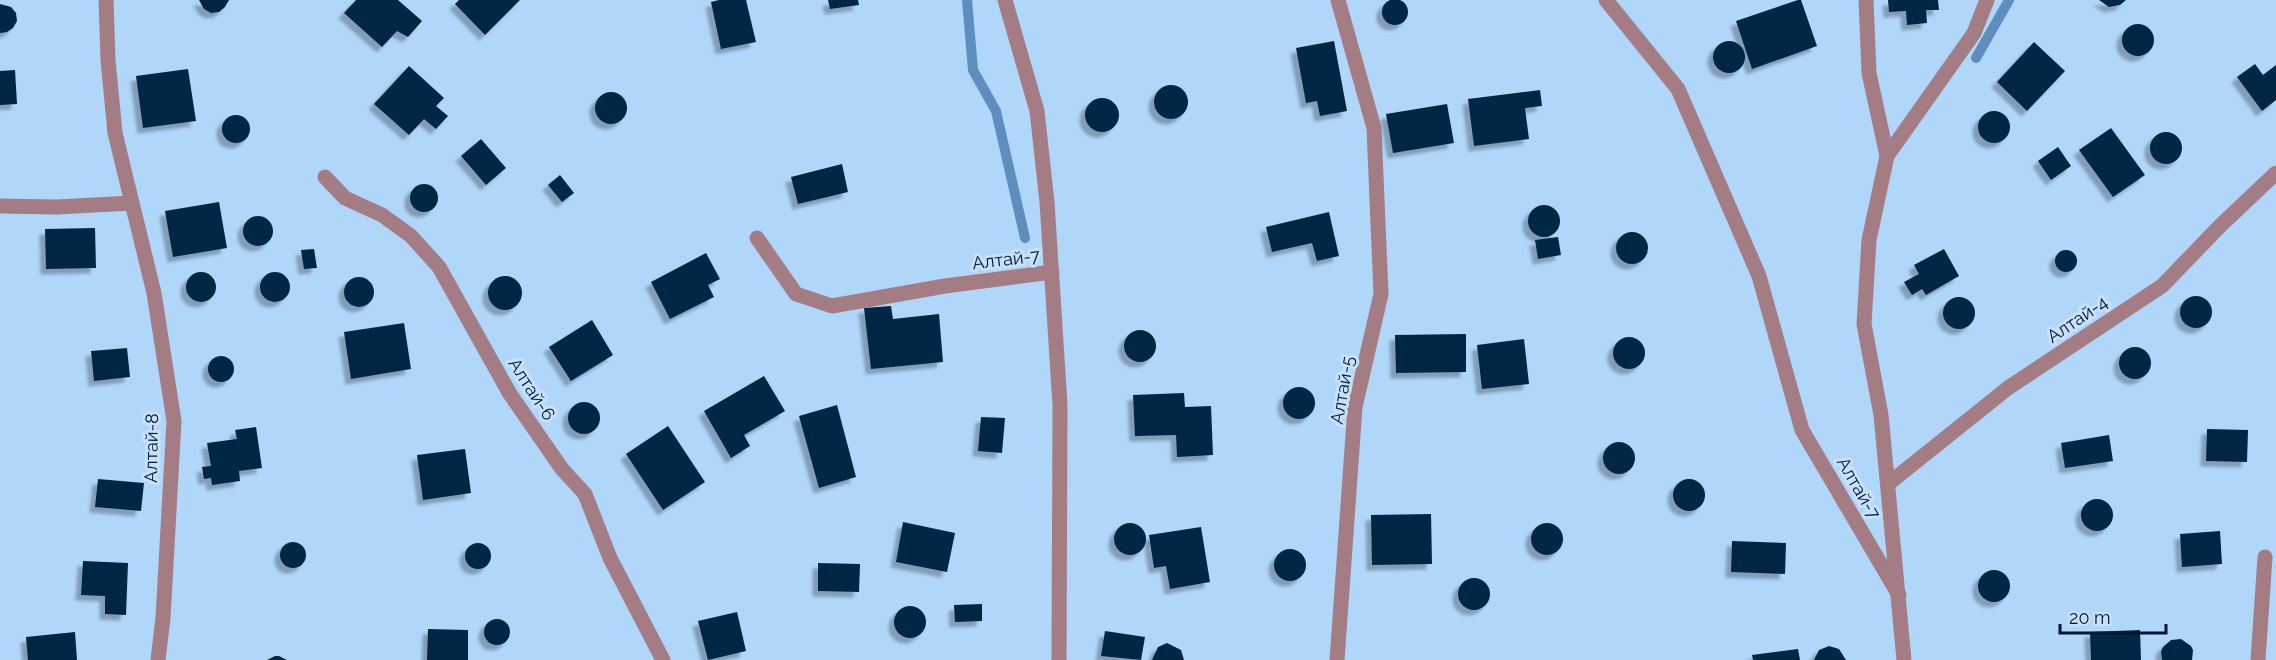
<svg xmlns="http://www.w3.org/2000/svg" width="2276" height="660" viewBox="0 0 2276 660" font-family="Raleway,sans-serif">
<style>
.lines{fill:none;stroke-linecap:round;stroke-linejoin:round}
.stream{stroke:#5d8ebd;stroke-width:10}
.building{fill:#002645;filter:url(#shadow)}
.minor{stroke:#a47d84;stroke-width:15}
.labels{text-anchor:middle;dominant-baseline:central;stroke-width:6;stroke-linejoin:round;paint-order:stroke}
.street-label{font-size:18px;fill:#011930;stroke:#c8e1fa}
</style>
<defs>
<filter id="shadow"><feDropShadow dx="-5.5" dy="5.5" stdDeviation="1.5" flood-color="#0004"/></filter>
</defs>
<rect width="100%" height="100%" fill="#b0d6fa"/>
<g class="lines">
<g class="stream">
<path d="M967,0l6,70 23,41 29,127"/>
<path d="M1976,58l33,-58"/>
</g>
</g>
<g class="building">
<circle cx="1395" cy="12" r="13"/>
<path d="M199,0h30l-4,7 -6,5 -8,1 -7,-4z"/>
<path d="M356,0h42l24,21 -14,16 -11,-6 -15,16 -38,-34z"/>
<path d="M459,0h61l-35,35 -30,-31z"/>
<path d="M719,0h27l10,42 -35,7 -10,-47z"/>
<path d="M828,0h30l1,5 -29,4z"/>
<path d="M1798,0h3l16,46 -65,23 -16,-48z"/>
<path d="M1888,0h50l1,10h-13l1,13 -20,2 -1,-14 -17,1z"/>
<path d="M2099,0h27l-6,5 -11,2z"/>
<path d="M0,4l11,3 5,6 1,8 -4,7 -6,4 -7,1z"/>
<circle cx="2138" cy="40" r="16"/>
<path d="M1334,41l13,70 -27,5 -3,-15 -11,2 -10,-55z"/>
<circle cx="1729" cy="57" r="16"/>
<path d="M2034,42l31,29 -38,40 -30,-29z"/>
<path d="M2255,64l8,11 13,-10v35l-14,11 -25,-34z"/>
<path d="M409,66l35,32 -8,8 12,10 -12,13 -12,-10 -15,16 -35,-31z"/>
<path d="M188,69l8,52 -53,7 -7,-52z"/>
<path d="M15,70l2,34 -17,1v-34z"/>
<circle cx="1171" cy="102" r="17"/>
<path d="M1540,90l2,16 -17,2 4,31 -55,7 -6,-47z"/>
<circle cx="611" cy="108" r="16"/>
<circle cx="1102" cy="115" r="17"/>
<path d="M1447,104l7,39 -61,10 -7,-39z"/>
<circle cx="1994" cy="127" r="16"/>
<circle cx="236" cy="129" r="14"/>
<path d="M2111,128l34,47 -32,22 -34,-47z"/>
<circle cx="2166" cy="148" r="16"/>
<path d="M481,139l25,29 -20,17 -25,-29z"/>
<path d="M2058,147l13,19 -20,14 -13,-19z"/>
<path d="M842,164l6,28 -50,12 -7,-27z"/>
<path d="M560,175l14,18 -12,9 -14,-17z"/>
<circle cx="424" cy="198" r="14"/>
<path d="M219,202l8,46 -54,9 -8,-46z"/>
<circle cx="1544" cy="221" r="16"/>
<path d="M1329,212l10,44 -22,5 -5,-18 -40,9 -6,-25z"/>
<circle cx="258" cy="231" r="15"/>
<path d="M95,228l1,40 -50,1 -1,-40z"/>
<circle cx="1632" cy="248" r="16"/>
<path d="M1558,237l3,18 -23,4 -3,-19z"/>
<path d="M314,249l3,19 -13,1 -3,-19z"/>
<path d="M1944,249l15,27 -33,19 -4,-6 -10,6 -8,-13 15,-8 -5,-9z"/>
<circle cx="2066" cy="261" r="11"/>
<path d="M706,253l14,26 -12,6 6,12 -44,22 -19,-37z"/>
<circle cx="275" cy="287" r="15"/>
<circle cx="201" cy="287" r="15"/>
<circle cx="505" cy="293" r="17"/>
<circle cx="359" cy="292" r="15"/>
<circle cx="2196" cy="312" r="16"/>
<circle cx="1959" cy="313" r="16"/>
<path d="M891,306l2,13 46,-5 4,48 -72,7 -7,-61z"/>
<path d="M592,320l21,35 -42,26 -22,-34z"/>
<path d="M404,323l7,46 -60,10 -7,-47z"/>
<circle cx="1140" cy="346" r="16"/>
<path d="M1466,334v38l-70,1 -1,-38z"/>
<circle cx="1629" cy="353" r="16"/>
<path d="M1524,339l5,45 -47,5 -5,-44z"/>
<circle cx="2135" cy="363" r="16"/>
<path d="M127,348l3,29 -36,4 -3,-30z"/>
<circle cx="221" cy="369" r="13"/>
<path d="M764,376l21,35 -41,24 6,11 -19,12 -27,-47z"/>
<circle cx="1299" cy="403" r="16"/>
<path d="M1184,393l1,14 26,-1 2,49 -36,2 -1,-22 -41,1 -2,-41z"/>
<circle cx="584" cy="418" r="16"/>
<path d="M837,405l19,72 -37,11 -20,-72z"/>
<path d="M981,417l24,1 -3,35 -24,-2z"/>
<path d="M668,426l37,56 -42,28 -37,-56z"/>
<path d="M256,427l6,41 -23,3 1,10 -28,4 -1,-7 -7,1 -2,-12 9,-1 -4,-23 30,-4 -2,-9z"/>
<path d="M2207,429l41,1 -1,32 -41,-1z"/>
<path d="M2109,435l4,26 -48,7 -4,-25z"/>
<circle cx="1619" cy="458" r="16"/>
<path d="M465,449l6,44 -48,7 -6,-45z"/>
<circle cx="1689" cy="495" r="16"/>
<path d="M98,479l46,4 -3,28 -46,-4z"/>
<circle cx="2097" cy="515" r="16"/>
<path d="M1431,514l1,50 -60,1 -1,-50z"/>
<path d="M903,522l52,11 -8,39 -51,-10z"/>
<circle cx="1130" cy="539" r="16"/>
<circle cx="1547" cy="539" r="16"/>
<path d="M1201,527l9,55 -40,7 -4,-23 -12,2 -5,-33z"/>
<path d="M2220,531l2,33 -40,3 -2,-33z"/>
<path d="M1732,541l54,2 -1,31 -54,-2z"/>
<circle cx="293" cy="555" r="13"/>
<circle cx="478" cy="556" r="13"/>
<circle cx="1290" cy="565" r="16"/>
<path d="M83,561l45,2 -2,52 -21,-1v-18l-24,-1z"/>
<path d="M818,563l42,1 -1,28 -41,-1z"/>
<circle cx="1994" cy="586" r="16"/>
<circle cx="1474" cy="594" r="16"/>
<path d="M982,604v17l-27,1 -1,-17z"/>
<circle cx="910" cy="622" r="16"/>
<path d="M737,612l9,39 -38,9 -10,-39z"/>
<circle cx="497" cy="632" r="13"/>
<path d="M428,629l40,1v30h-41z"/>
<path d="M2140,630l1,30h-50l-1,-28z"/>
<path d="M1105,631l40,6 -4,23 -40,-4z"/>
<path d="M75,632l2,28h-49l-2,-23z"/>
<path d="M2181,639l10,7 2,4 -1,10h-30l-1,-9 2,-4 8,-7z"/>
<path d="M1167,643l14,7 3,10h-32l6,-13z"/>
<path d="M1829,646l10,3 7,11h-32l5,-10z"/>
<path d="M1798,649l2,11h-47l-1,-5z"/>
<path d="M275,656h4l8,4h-20z"/>
</g>
<g class="lines">
<g class="minor">
<path d="M106,0l2,60 7,73 39,160 20,128 -11,197 -5,42"/>
<path d="M1005,0l32,111 10,91 13,203 -1,255"/>
<path d="M1606,0l72,89 81,187 43,154 97,165"/>
<path d="M1866,0l3,73 18,83 -18,84 -5,84 17,91 23,245"/>
<path d="M1887,156l87,-123 13,-33"/>
<path d="M325,177l20,21 37,17 29,21 28,31 71,127 52,75 23,25 25,64 53,102"/>
<path d="M0,206l57,1 75,-4"/>
<path d="M757,238l39,56 36,12 113,-20 107,-14"/>
<path d="M1888,484l120,-96 154,-102 58,-60 56,-53"/>
<path d="M1337,660l18,-253 26,-113 -7,-166 -36,-128"/>
<path d="M2258,660l7,-103"/>
</g>
</g>
<g class="labels">
<g class="street-label">
<text transform="translate(1006 259) rotate(-7)">Алтай-7</text>
<text transform="translate(2077 319) rotate(-34)">Алтай-4</text>
<text transform="translate(532 389) rotate(57)">Алтай-6</text>
<text transform="translate(1342 390) rotate(-80)">Алтай-5</text>
<text transform="translate(151 448) rotate(-89)">Алтай-8</text>
<text transform="translate(1859 488) rotate(60)">Алтай-7</text>
</g>
</g>
<path d="M2060 624v9h106v-9" fill="none" stroke="#011930" stroke-width="3"/>
<text x="2069" y="624" font-size="18" fill="#011930" stroke="#c8e1fa" stroke-width="4.5" paint-order="stroke">20 m</text>
</svg>
